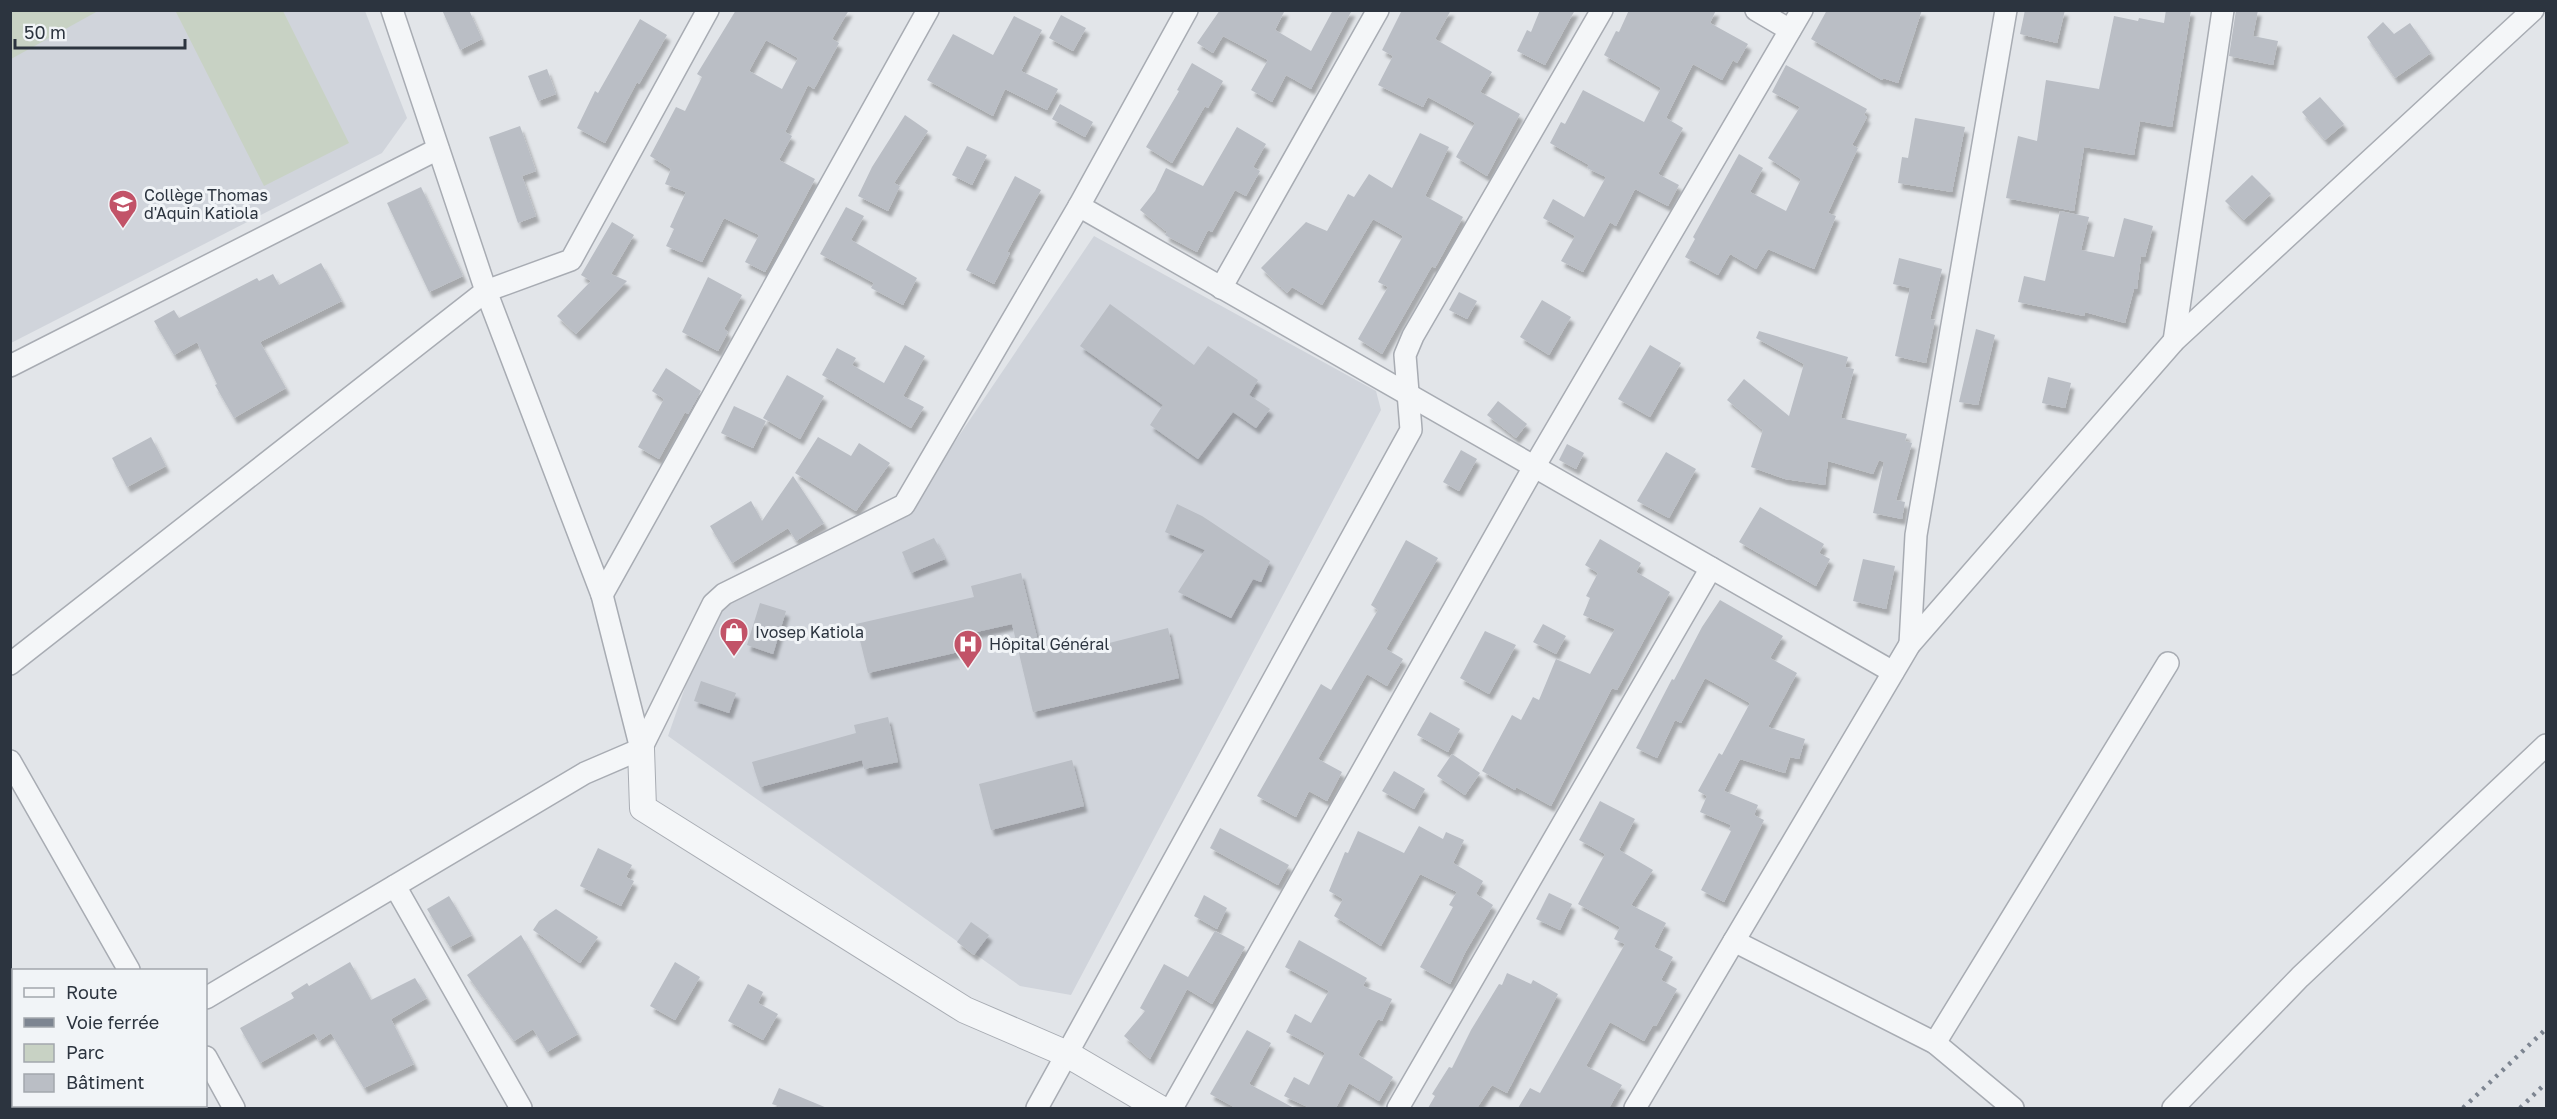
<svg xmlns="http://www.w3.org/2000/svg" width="2557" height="1119" viewBox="0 0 2557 1119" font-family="'Golos Text',sans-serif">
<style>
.built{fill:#d0d4db}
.green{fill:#c8d2c4}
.building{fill:#babec5;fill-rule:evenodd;filter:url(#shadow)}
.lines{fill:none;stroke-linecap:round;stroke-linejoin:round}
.minor-casing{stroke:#a8acb3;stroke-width:24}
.tertiary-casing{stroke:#a8acb3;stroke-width:28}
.minor{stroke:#f4f6f8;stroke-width:21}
.tertiary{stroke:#f4f6f8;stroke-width:26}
.rail{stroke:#7d8591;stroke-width:4.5;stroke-dasharray:3 6;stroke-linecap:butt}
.labels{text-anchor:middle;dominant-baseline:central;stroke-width:6;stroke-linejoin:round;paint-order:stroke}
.poi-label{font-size:16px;fill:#2c343f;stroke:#f1f4f7;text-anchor:start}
</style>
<defs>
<filter id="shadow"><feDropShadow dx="3.5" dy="6" stdDeviation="1.5" flood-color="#0004"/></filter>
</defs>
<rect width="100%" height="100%" fill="#e2e5e9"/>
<g class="built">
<path d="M11,11h354l42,107 -25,35 -371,190z"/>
<path d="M1094,236l282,155 5,19 -310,585 -51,-9 -352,-250 47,-134 191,-88z"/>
</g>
<g class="green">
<path d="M11,10h87v1l-87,48z"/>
<path d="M179,10l104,1 66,132 -85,43 -88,-174z"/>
</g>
<g class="building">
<path d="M442,10h27l13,29 -22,11z"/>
<path d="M736,10h113l-17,29 7,4 -25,46 -6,-4 -23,47 7,4 -13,24 36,19 -50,93 -20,-10 14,-27 -35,-17 -22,44 -36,-16 8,-17 -4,-2 16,-35 -21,-8 6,-15 -21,-13 26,-49 9,4 17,-34 -5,-3zM766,40l32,18 -16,31 -33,-18z"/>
<path d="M1220,10h65l-10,20 36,21 22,-41h19l-41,79 -25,-14 -14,27 -21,-12 17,-30 -45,-24 -10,17 -16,-10z"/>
<path d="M1402,10h49l-16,29 57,33 -12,20 40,22 -33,62 -31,-19 19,-34 -47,-26 -5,10 -45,-22 15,-29 -11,-6z"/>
<path d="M1540,10h35l-30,55 -28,-14 10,-21 4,2z"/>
<path d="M1629,10h87l-6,13 38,21 -11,19 -4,-3 -11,20 -29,-16 -27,54 17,10 -25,46 21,11 -11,21 -33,-17 -19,37 -6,-4 -27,50 -22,-11 14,-25 -32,-18 10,-19 31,18 22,-40 -19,-9 2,-3 -39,-22 11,-21 4,2 18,-34 61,32 17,-34 -57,-33 12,-24 3,1z"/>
<path d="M1827,10h95l-24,73 -15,-5 -1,2 -71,-41z"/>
<path d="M2025,10h40l-8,33 -37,-9z"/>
<path d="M2166,10h25l-19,117 -32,-6 -6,34 -50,-8 -10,64 -68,-13 12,-62 19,5 9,-61 53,9 15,-73 24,5 1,-3 25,5z"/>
<path d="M2236,10h22l-5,26 25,5 -5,24 -44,-9z"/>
<path d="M1061,15l25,13 -13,23 -24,-13z"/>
<path d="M1014,16l28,14 -21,41 37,18 -11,21 -42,-21 -12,27 -66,-36 26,-46 40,21z"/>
<path d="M640,19l27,16 -28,49 -2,-2 -32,61 -28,-15 18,-37 3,2z"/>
<path d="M2383,22l11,12 16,-11 21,30 -36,25 -28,-41z"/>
<path d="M1192,63l31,18 -15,27 -3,-2 -33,57 -26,-16 33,-56 -2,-1z"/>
<path d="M1786,65l81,44 -3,6 3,2 -15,28 6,3 -30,65 8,3 -22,53 -46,-20 -12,20 -26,-15 -12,21 -33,-18 10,-18 -2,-2 46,-83 24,14 -13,24 36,19 15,-32 -33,-21 32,-51 -28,-15z"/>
<path d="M547,69l9,25 -18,7 -10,-25z"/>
<path d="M2320,97l24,27 -19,16 -23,-28z"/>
<path d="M1060,104l33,18 -8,15 -33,-18z"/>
<path d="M905,115l23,16 -34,52 6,3 -12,25 -30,-15 14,-29z"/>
<path d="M1915,118l50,9 -13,65 -54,-9 4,-26 6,1z"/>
<path d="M520,126l16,45 -14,5 14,40 -18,7 -29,-86z"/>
<path d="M1237,127l29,17 -13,23 7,4 -14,25 -11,-6 -23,42 -4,-2 -11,22 -32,-17 2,-3 -27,-22 15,-19 11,-23 37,18z"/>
<path d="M1420,133l29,14 -24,49 38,21 -28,51 -3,-2 -50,88 -24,-15 30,-52 -10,-5 25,-46 -30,-17 -51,86 -30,-18 -5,6 -26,-25 45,-46 21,9 21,-37 6,3 15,-23 23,14z"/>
<path d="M967,146l20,9 -15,30 -20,-10z"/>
<path d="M2252,175l19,19 -27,26 -19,-19z"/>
<path d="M1015,176l26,14 -34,62 3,1 -16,31 -28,-14z"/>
<path d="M421,187l42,89 -34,16 -42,-89z"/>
<path d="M846,207l18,9 -13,24 66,38 -14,27 -32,-17 3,-5 -54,-29z"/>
<path d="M2060,211l29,6 -8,33 33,7 10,-39 29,8 -8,31 -4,-1 -4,33h-3l-9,34 -40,-11 -1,4 -66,-14 6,-26 21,5z"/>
<path d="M612,222l22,13 -23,39 16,7 -51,53 -19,-18 34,-35 -10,-6z"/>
<path d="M1899,258l43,11 -12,50 5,1 -9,43 -31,-7 15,-68 -17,-4z"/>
<path d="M321,263l21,38 -82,41 26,46 -52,30 -19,-33 2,-1 -20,-42 -23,13 -20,-34 20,-11 5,8 78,-40 2,3 14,-7 6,11z"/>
<path d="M708,277l34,18 -18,34 4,3 -10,19 -36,-19z"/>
<path d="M1459,292l18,9 -10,18 -18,-9z"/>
<path d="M1542,300l29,17 -22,38 -29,-18z"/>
<path d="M1110,304l84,61 14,-19 50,34 -9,15 21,14 -14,19 -23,-16 -35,47 -48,-34 13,-20 -83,-59z"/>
<path d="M1976,329l19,6 -17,70 -19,-3z"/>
<path d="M1759,331l89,26 -3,10 9,2 -13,49 66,16 -2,7 7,2 -16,57 9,2 -3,17 -29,-6 11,-51 -5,-2 -6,14 -45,-13 -3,24 -40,-6 -34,-12 12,-37 -36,-30 17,-21 45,37 15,-52 -48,-26z"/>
<path d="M905,345l20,11 -22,40 21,11 -13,21 -89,-53 15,-27 19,10 -4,7 32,18z"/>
<path d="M1650,345l31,18 -31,54 -32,-18z"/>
<path d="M666,368l35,23 -13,23 -3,-2 -26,47 -21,-12 26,-48 -12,-8z"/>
<path d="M787,375l37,21 -24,43 -37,-21z"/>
<path d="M2048,377l23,6 -6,25 -23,-5z"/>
<path d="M1498,401l29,23 -11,14 -29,-23z"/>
<path d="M734,406l32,15 -13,27 -32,-15z"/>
<path d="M151,437l15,29 -39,21 -15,-29z"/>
<path d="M818,437l33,19 8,-13 31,20 -34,48 -61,-38z"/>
<path d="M1567,444l17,9 -8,16 -17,-9z"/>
<path d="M1461,450l16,9 -18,32 -16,-9z"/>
<path d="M1666,452l30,17 -27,49 -32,-17z"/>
<path d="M793,476l31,47 -28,18 -8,-13 -56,35 -22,-37 41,-25 11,20z"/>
<path d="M1177,504l25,12 68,45 -9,21 -8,-3 -22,39 -53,-26 27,-42 -40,-18z"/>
<path d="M1760,507l64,37 -5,9 11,6 -14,27 -77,-44z"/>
<path d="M934,538l11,21 -34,14 -9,-21z"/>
<path d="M1600,539l41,24 -5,9 34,20 -53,98 -5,-2 -61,118 -35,-19 -1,3 -33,-19 30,-56 9,5 12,-23 6,3 17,-41 34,15 25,-45 -32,-14 7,-17 -4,-2 12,-23 -13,-8z"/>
<path d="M1406,540l32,18 -52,91 17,10 -16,27 -20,-12 -49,85 24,13 -15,29 -18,-10 -13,26 -39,-21 64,-112 10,6 47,-80 -7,-5z"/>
<path d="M1863,559l32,7 -9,43 -33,-8z"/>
<path d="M1021,573l19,76 31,-7 3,10 94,-24 11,50 -146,34 -21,-88 -49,11 4,15 -99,23 -12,-49 118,-27 -3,-11z"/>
<path d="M1720,600l63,36 -13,22 27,15 -29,54 37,12 -6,20 -9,-2 -5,16 -45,-14 -16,32 34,14 -4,10 10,5 -40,82 -23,-12 30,-59 -2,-1 2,-5 -31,-13 7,-16 -9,-5 21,-38 3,2 28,-52 -45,-25 -24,45 -6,-3 -18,38 -21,-10 36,-69 2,1 28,-53z"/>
<path d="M760,603l26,8 -13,43 -26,-9z"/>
<path d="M1543,624l23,12 -10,18 -23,-12z"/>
<path d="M1485,631l31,14 -27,49 -29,-16z"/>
<path d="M701,681l35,12 -7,20 -35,-12z"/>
<path d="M1430,712l30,17 -12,23 -31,-17z"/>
<path d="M888,717l10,45 -34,7 -2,-9 -102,27 -8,-25 104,-29 -2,-8z"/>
<path d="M1452,754l28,19 -15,22 -28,-19z"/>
<path d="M1072,760l12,46 -93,24 -12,-46z"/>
<path d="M1394,771l31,18 -11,20 -32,-18z"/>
<path d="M1600,801l35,18 -16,31 34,20 -22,35 35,18 -12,24 19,10 -12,23 16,9 -21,37 -3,-1 -9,16 -34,-19 -24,44 36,19 -13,23h-91l12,-20 10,5 85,-149 -11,-5 6,-12 -42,-23 27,-50 -26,-14z"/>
<path d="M1419,826l24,13 3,-7 18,8 -11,23 30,18 -7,13 17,11 -27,46 -16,33 -30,-17 33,-60 -4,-2 8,-13 -37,-18 -39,72 -47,-30 9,-17 -14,-8 16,-39 3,1 10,-22 46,22z"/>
<path d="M1220,828l69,37 -11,20 -68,-37z"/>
<path d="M598,848l34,17 -6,12 8,4 -13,25 -41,-20z"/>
<path d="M1549,893l23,11 -12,26 -24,-11z"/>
<path d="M1204,895l23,13 -10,21 -23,-13z"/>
<path d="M449,896l23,39 -22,12 -23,-38z"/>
<path d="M556,909l42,28 -18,26 -47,-33 6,-9z"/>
<path d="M971,922l18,13 -15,20 -17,-13z"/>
<path d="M1215,931l30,16 -33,57 -25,-15 -37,70 -26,-23 21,-25 -5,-3 24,-44 24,13z"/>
<path d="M521,935l57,99 -31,18 -14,-23 -19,12 -47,-66z"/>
<path d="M1299,940l68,38 -4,8 29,13 -10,22 -4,-2 -20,36 35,22 -14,24 -30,-18 -13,25h-26l-26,-12 10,-19 15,8 16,-32 -39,-21 9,-18 16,9 18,-32 -44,-24z"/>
<path d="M350,962l21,38 44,-22 12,20 -36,21 23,45 -50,24 -33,-55 -12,8 -5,-8 -54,30 -20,-35 54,-30 -3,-5 16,-10 2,3z"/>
<path d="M675,962l25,15 -25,43 -25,-14z"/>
<path d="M1507,973l24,11 2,-4 25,14 -51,99 -15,-8 -15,23h-49l7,-12 -3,-2 17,-27 3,1 19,-38 28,-46 3,1z"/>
<path d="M748,984l15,8 -5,11 20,11 -15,26 -35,-19z"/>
<path d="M1247,1030l24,13 -22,41 45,24h-58l-26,-14z"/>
<path d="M779,1088l48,20h-43l-12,-4z"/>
</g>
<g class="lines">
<g class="minor-casing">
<g id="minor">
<path d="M392,10l94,281 116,304 39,154"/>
<path d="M1756,10l34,20"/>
<path d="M1079,206l814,466"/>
<path d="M1221,288l157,-278"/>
<path d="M2174,341l49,-331"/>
<path d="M10,366l428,-217"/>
<path d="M602,595l326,-585"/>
<path d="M1910,644l6,-109 90,-525"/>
<path d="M10,664l476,-373 85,-31 137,-250"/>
<path d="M10,761l119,209"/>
<path d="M395,886l126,222"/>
<path d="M1734,941l201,102 78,65"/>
<path d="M206,998l379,-225 56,-24 72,-145 11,-10 180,-89 175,-299 108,-196"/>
<path d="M1935,1043l233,-380"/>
<path d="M206,1057l28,51"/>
<path d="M24,1108l5,-2"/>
<path d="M1037,1108l374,-678 -6,-75 8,-19 189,-326"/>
<path d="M1172,1108l362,-641 268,-457"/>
<path d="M1398,1108l313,-540"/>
<path d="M1635,1108l275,-464 264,-303 359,-331"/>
<path d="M2173,1108l127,-131 246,-232"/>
</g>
</g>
<g class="tertiary-casing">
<path id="tertiary" d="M641,749l2,59 322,202 102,44 92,54"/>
</g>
<use href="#minor" class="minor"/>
<use href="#tertiary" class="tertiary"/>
<g class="rail">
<path d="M2463,1108l83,-79"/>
<path d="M2520,1108l26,-25"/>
</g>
</g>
<defs>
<g id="school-pin" transform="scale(1.5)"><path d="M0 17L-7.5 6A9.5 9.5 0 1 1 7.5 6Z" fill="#c25368" stroke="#f1f4f7"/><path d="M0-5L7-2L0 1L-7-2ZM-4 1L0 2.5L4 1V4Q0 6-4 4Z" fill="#fff"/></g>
<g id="shop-pin" transform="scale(1.5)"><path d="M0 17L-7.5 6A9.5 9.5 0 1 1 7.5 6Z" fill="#c25368" stroke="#f1f4f7"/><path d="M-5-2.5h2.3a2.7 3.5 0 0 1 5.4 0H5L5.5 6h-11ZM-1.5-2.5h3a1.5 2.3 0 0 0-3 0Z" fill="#fff"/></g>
<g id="hospital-pin" transform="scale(1.5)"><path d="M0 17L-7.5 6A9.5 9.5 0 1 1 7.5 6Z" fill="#c25368" stroke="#f1f4f7"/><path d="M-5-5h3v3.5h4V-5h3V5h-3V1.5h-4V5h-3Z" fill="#fff"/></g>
</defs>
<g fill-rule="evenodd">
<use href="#school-pin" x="123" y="204"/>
<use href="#shop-pin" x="734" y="632"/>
<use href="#hospital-pin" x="968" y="644"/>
</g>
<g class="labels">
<g class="poi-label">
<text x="144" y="195">Collège Thomas<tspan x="144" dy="18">d'Aquin Katiola</tspan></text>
<text x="755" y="632">Ivosep Katiola</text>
<text x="989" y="644">Hôpital Général</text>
</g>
</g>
<rect width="2557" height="1119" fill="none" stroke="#2c343f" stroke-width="24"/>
<rect x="12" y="969" width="195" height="138" fill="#f1f4f7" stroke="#a2a7ad" stroke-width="1.5"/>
<rect x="24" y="988" width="30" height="9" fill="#f4f6f8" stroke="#a2a7ad" stroke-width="1.5"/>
<text x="66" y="999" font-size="18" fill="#2c343f">Route</text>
<rect x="24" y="1018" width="30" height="9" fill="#7d8591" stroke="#a2a7ad" stroke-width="1.5"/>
<text x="66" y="1029" font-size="18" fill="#2c343f">Voie ferrée</text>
<rect x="24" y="1044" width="30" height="18" fill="#c8d2c4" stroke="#a2a7ad" stroke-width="1.5"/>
<text x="66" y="1059" font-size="18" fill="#2c343f">Parc</text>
<rect x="24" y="1074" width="30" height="18" fill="#babec5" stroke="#a2a7ad" stroke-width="1.5"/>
<text x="66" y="1089" font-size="18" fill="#2c343f">Bâtiment</text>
<path d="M15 39v9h170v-9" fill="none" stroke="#2c343f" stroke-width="3"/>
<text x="24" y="39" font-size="18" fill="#2c343f" stroke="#f1f4f7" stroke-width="4.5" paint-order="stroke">50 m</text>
</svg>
